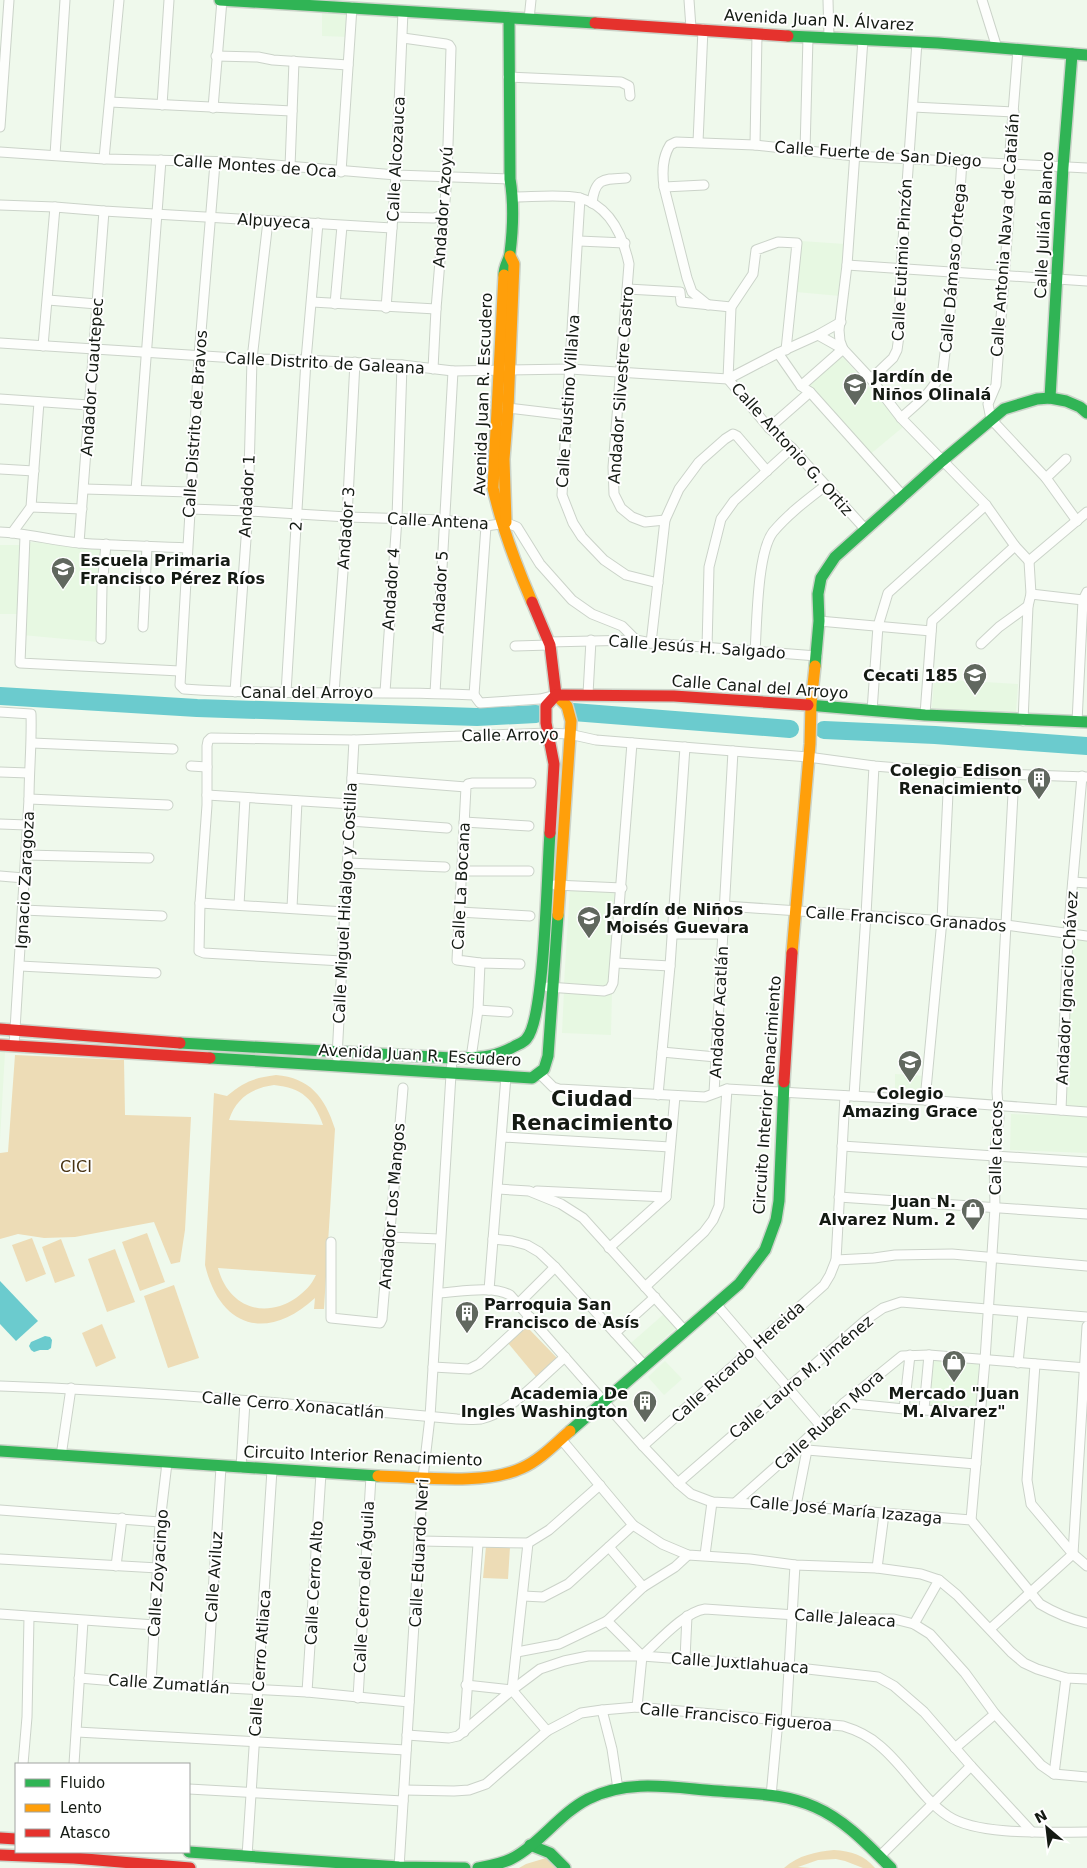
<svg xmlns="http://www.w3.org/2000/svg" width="1087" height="1868" viewBox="0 0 1087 1868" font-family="'DejaVu Sans',sans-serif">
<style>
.built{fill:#e7f8e2}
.green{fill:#eddcb6;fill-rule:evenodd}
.water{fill:#6bcbce}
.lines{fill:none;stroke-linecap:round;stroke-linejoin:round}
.river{stroke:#6bcbce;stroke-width:18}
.street-casing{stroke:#cbd3c9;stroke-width:11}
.fast-casing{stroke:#cbd3c9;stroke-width:14}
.slow-casing{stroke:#cbd3c9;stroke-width:14}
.jam-casing{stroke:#cbd3c9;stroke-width:14}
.street{stroke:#fdfefc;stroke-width:9}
.fast{stroke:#30b455;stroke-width:11}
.slow{stroke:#ff9f0a;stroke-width:11}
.jam{stroke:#e5322d;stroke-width:11}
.labels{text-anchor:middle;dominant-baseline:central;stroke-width:4;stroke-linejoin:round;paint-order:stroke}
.street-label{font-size:16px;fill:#141a13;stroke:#fff}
.poi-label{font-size:16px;font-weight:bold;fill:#141a13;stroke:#fff;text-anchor:start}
.park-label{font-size:16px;fill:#483312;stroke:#fff}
.district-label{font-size:21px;font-weight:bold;fill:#141a13;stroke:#fff}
</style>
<rect width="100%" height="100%" fill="#eff9ec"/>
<g class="built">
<path d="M322,12l27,1 -1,24 -26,-1z"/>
<path d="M801,241l44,3 -5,52 -44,-4z"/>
<path d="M842,356l61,71 -35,29 -61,-70z"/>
<path d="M27,542l76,4 -5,96 -76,-7z"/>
<path d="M0,545h23l-3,69h-20z"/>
<path d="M934,679l84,5 -2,29 -84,-5z"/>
<path d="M570,888l45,3 -7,95 -44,-3z"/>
<path d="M1071,937l16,1v170l-22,-2z"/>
<path d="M564,990l48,3 -1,42 -49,-2z"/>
<path d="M0,1052h5l-5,88z"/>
<path d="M895,1074l30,2 -2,16 -28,-2z"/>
<path d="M1011,1114l76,2v37l-77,-3z"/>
<path d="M664,1314l12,14 -33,29 -12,-14z"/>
<path d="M931,1359l48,2 -2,49 -48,-4z"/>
<path d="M665,1361l17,18 -18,16 -16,-18z"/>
</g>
<g class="green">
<path d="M15,1055l109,5 1,55 66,2 -6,113 -5,32 -9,2 -17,-42 -79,15 -31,1 -26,-4 -18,5v-86l8,-1z"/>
<path d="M276,1075c34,3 49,22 59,54l-11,180h-10l1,-11c-48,44 -95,30 -110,-33l9,-172 13,3c18,-15 27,-18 49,-21zM274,1085c28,3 40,14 49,40l-94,-5c7,-22 23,-32 45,-35zM218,1268l98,7c-5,11 -11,16 -20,23 -33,22 -68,8 -78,-30z"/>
<path d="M147,1233l18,49 -25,9 -18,-49z"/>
<path d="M32,1238l14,36 -20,8 -14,-37z"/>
<path d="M61,1239l14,37 -20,7 -13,-36z"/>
<path d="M115,1249l20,53 -28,10 -19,-53z"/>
<path d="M174,1285l25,73 -31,10 -24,-72z"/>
<path d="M102,1324l14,34 -20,9 -14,-34z"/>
<path d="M527,1327l31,32 -21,19 -29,-35z"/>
<path d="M486,1546l24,1 -2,32 -25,-1z"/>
<path d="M834,1850c17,1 30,5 41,18h-12l-18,-7 -9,-2 -18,1 -20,7 12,1h-26c15,-13 31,-16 50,-18z"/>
<path d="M546,1858l13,10h-40l7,-4z"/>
</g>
<g class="water">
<path d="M0,1281l38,40 -22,20 -16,-17z"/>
<path d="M45,1336l5,1 2,3 -1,8 -3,2h-8l-6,2 -3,-2 -2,-4 2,-4z"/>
</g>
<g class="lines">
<g class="river">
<path d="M0,696l197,12 280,9 59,-3"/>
<path d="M573,712l217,17"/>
<path d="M824,730l111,5 152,11"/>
</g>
<g class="street-casing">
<g id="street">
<path d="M689,0l2,28"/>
<path d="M828,0l1,37"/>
<path d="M982,0l15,48"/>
<path d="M529,19l2,-19"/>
<path d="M403,38l43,6 3,1 2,3 -4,129 -11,132 -3,60"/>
<path d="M1018,49l-9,115 1,35 -14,186 -8,19 3,15 55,59 31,43"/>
<path d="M216,56l42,1 15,3 75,5"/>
<path d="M508,77l113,5 8,4 1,10"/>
<path d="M110,102l182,9"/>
<path d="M162,105l7,-105"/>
<path d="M913,107l101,5"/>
<path d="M213,108l9,-108"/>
<path d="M0,127l9,-127"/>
<path d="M698,142l5,-113"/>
<path d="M755,145l2,-111"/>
<path d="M805,151l3,-114"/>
<path d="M0,152l104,7 134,3 158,13 114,4"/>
<path d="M55,155l10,-155"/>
<path d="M104,159l15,-159"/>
<path d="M215,163l-16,193 -19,329 4,4c97,7 193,1 290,6l6,8 60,-4 16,-4"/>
<path d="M290,167l4,-106"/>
<path d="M341,172l11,-165"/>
<path d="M664,187l40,-2"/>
<path d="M513,197c19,0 50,-3 67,1 30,8 43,38 49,66l-16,203 1,27 7,14 11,9 13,5 20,-2"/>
<path d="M580,198l-18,297 11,28 9,14 22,23 22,15 32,8"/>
<path d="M592,203c3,-25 11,-24 34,-25"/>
<path d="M0,205l55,2 49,4 288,17"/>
<path d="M393,217l41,1 9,-3"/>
<path d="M579,241l46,2"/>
<path d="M847,265l240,16"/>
<path d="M628,289l52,3 1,10 50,5"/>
<path d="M48,300l49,4"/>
<path d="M312,302l124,7"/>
<path d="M335,304l7,-78"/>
<path d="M708,305l-16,-13 -5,-14 -23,-91c-2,-15 -2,-29 6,-42l6,-3 79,3 99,11 233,12"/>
<path d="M386,308l10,-133 7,-164"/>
<path d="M818,335l25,14 28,30 30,39 85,87 29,41 14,15"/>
<path d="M0,343l252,16 54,1 96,5 51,6 117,-2 158,10 50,-26 40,-18 23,-13"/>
<path d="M43,346l12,-139"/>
<path d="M786,350l11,-107 -19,-1 -22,8 -3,24 -22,33 -3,72 41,49 23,20 74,82"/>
<path d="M778,353l23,33 9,6 94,105"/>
<path d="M871,379l22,-21 4,-8 2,-14 2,-67 16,-227"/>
<path d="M801,386l42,-37 -3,-8 -1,-11 8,-65 16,-226"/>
<path d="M0,399l89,6"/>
<path d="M508,408l59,7"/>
<path d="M901,418c18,-16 32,-26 42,-49l12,-98 7,-111"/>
<path d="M769,428l41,-36"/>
<path d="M0,469l34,2"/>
<path d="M1046,478l20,-19"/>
<path d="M84,489l107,3"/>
<path d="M136,490l25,-330"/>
<path d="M31,507l51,2"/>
<path d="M190,509l58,2 99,6 97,3 42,6 21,-3 10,4 23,37 32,36 20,14 30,12 14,14"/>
<path d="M0,532c26,1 54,9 80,11 35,3 71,3 107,5"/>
<path d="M12,533l19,-26 8,-105"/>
<path d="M25,536l-5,127 160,8"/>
<path d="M79,543l25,-332"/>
<path d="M1029,561l58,-49"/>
<path d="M1031,594l52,6"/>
<path d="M819,621l112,10"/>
<path d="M143,627l4,-81"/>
<path d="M101,639l1,-52 4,-43"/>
<path d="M548,642l88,-2 15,3 166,13"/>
<path d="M651,643l14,-123 14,-31 20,-27 26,-23 8,-5 4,2 30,35"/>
<path d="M981,644l18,-17 29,-21"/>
<path d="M515,646l35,-1"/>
<path d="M707,648l2,-81 12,-48 13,-18 58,-53"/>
<path d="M755,652c2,-29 2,-99 18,-120 15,-18 34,-32 52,-46"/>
<path d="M235,692l13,-181 4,-152 16,-138"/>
<path d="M385,692l12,-174 5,-153"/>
<path d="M286,693l20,-333 12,-137"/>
<path d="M334,693l13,-176 8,-155"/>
<path d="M435,693l18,-322"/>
<path d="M588,694l3,-54"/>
<path d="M474,695l12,-169"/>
<path d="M872,711l6,-85 10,-33 98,-88"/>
<path d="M0,712l31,2c1,28 -2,56 -2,85l-15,247"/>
<path d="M925,714l7,-93 83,-75"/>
<path d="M1023,721l5,-115 3,-12 -2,-33"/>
<path d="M1077,722l6,-122 4,-8"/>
<path d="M32,743l141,6"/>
<path d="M191,766l16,1"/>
<path d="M0,772l29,1"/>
<path d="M352,778l114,9"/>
<path d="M207,795l144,9"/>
<path d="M29,799l139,6"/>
<path d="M350,821l97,7"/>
<path d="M464,822l65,4"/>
<path d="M0,824l27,1"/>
<path d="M26,855l123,3"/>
<path d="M347,863l98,4"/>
<path d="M462,871h67"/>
<path d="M0,876l24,2"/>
<path d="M1073,882l14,1"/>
<path d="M555,885l67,3"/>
<path d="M200,903l145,9"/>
<path d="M239,905l6,-107"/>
<path d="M725,906l281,19 81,11"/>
<path d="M292,908l5,-107"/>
<path d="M23,910l139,6"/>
<path d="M459,912l71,4"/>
<path d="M672,934h51"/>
<path d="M342,961l-138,-8 -5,-2 1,-48 7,-98v-59l1,-5 3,-3 143,2 194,-7 21,1 27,6 212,17 66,9 75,6 138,5"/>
<path d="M616,963l54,3"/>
<path d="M520,964l-40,-1 -23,-3 9,-173 2,-3 5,-1h58"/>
<path d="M20,966l136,7"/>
<path d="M548,987l56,4 6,-2 3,-6 19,-240"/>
<path d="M478,1010l30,2"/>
<path d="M662,1052l54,5"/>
<path d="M337,1057l17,-317"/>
<path d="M471,1058l7,-48 2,-47"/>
<path d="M540,1074l13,13 6,2 146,8 22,-8 198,11 162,12"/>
<path d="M714,1093l19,-342"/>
<path d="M658,1095l12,-129 15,-219"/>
<path d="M854,1096l12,-181 8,-149"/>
<path d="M925,1100l17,-180 7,-148"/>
<path d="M1061,1110l7,-175 14,-159"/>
<path d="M502,1137l168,10"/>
<path d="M842,1146l245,16"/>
<path d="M498,1189l31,2 32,13 22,14 102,113"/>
<path d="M537,1191l129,6"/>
<path d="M839,1197l248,17"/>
<path d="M388,1237l52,2"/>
<path d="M493,1239l19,2 15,4 12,7 16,15 89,98"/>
<path d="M331,1242v76l49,5 2,-4c6,-77 15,-154 21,-231"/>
<path d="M609,1248l57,-51 9,-101"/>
<path d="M836,1260l38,-2 21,-3 57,-1 135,12"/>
<path d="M645,1287l59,-55 9,-12 6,-14 8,-117"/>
<path d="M489,1290l17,-214"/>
<path d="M439,1293c20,-1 53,-8 71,2l133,151 35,37 13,11 21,8 84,4 175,14 69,84c15,9 29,15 47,19"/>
<path d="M518,1304l37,-37"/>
<path d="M716,1304l104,121"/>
<path d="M615,1333l40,-36"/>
<path d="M1018,1363l5,-50"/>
<path d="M1035,1364l-8,116 4,24 42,50 14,12"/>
<path d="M433,1367l36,2 10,-5 51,-47"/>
<path d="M0,1386c153,5 305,19 457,33 8,0 17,1 24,0 31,-7 60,-42 84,-62"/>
<path d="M844,1403l60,6 77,4"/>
<path d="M904,1409l6,-54"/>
<path d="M924,1409l5,-54"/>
<path d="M561,1439l72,86 29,19 26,11 62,4 45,6 82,3 44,6 18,6 18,15 54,57 13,11 13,6 29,9 21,1"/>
<path d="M643,1446l181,-161 6,-10 6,-15 9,-164"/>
<path d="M798,1447l9,3 169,14"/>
<path d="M61,1456l10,-68"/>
<path d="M241,1468l4,-67"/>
<path d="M678,1483l189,-164 16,-11 18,-6 186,15"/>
<path d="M736,1502l62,-55 46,-44 53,-43 5,-4 27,-1 158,13"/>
<path d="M796,1506l11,-56"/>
<path d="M0,1510l160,12"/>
<path d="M971,1520l14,-160 10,-152 -1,-52 5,-38 -2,-26 17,-317"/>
<path d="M420,1541l108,2 21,-13 51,-45"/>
<path d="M528,1543l-16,147 35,41"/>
<path d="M609,1547l34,40"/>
<path d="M1073,1554l14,-228"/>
<path d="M705,1555l7,-53"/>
<path d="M0,1559l158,9"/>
<path d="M116,1566l6,-48"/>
<path d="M877,1568l7,-54"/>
<path d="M523,1596l20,1 25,-13 65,-59"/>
<path d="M0,1614l155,11"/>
<path d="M607,1621l35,35 -5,51"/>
<path d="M914,1624l25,-44"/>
<path d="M990,1629l83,-75"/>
<path d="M517,1652l42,-8 48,-23 36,-34 32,-20 13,-12"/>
<path d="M642,1656c16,-14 42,-44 63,-47l151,10h38l20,5 16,10 35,39 30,41 46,51 13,9 33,3"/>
<path d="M685,1659l2,-43"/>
<path d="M79,1678l72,6 156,8 102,10"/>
<path d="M151,1684l9,-162 7,-59"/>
<path d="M466,1685l46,5"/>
<path d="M207,1687l14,-220"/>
<path d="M307,1692l14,-219"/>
<path d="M358,1698l13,-222"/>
<path d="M602,1710l10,39 6,40"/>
<path d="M786,1721l9,-156"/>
<path d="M77,1732l329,18"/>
<path d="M464,1732l14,-188"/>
<path d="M407,1735l42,3 9,-2 54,-46 28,-21 24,-8 24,-5h54l148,11 88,10 16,9 30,26 47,54 61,66"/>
<path d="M955,1748l40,-34"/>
<path d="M23,1764l4,-47 2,-100"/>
<path d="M74,1764l9,-143"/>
<path d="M1054,1774l12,-96"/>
<path d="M189,1789l214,12"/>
<path d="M404,1790l50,1 15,-1 17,-6 61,-53 34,-18 21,-3 35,-3 206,19c13,4 26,10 36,19 26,21 42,53 69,71 30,20 103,16 139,16"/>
<path d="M771,1796l7,-76"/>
<path d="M247,1856l25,-386"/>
<path d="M879,1857l92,-91"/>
<path d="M399,1868l24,-391 7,-60 22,-359"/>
</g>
</g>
<g class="fast-casing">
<g id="fast">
<path d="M220,0l375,23"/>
<path d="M788,36l150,7 149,12"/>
<path d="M504,275c0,-10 5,-14 6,-22 3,-24 4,-50 0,-74l-1,-161"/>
<path d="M1050,398l13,-231 9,-113"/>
<path d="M815,666l4,-45 -1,-27 3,-16 14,-21 107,-96 62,-52 33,-10 13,-1 16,3 14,6 7,6"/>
<path d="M808,705l117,10 162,7"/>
<path d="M180,1043l272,15c26,-1 40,1 63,-12 4,-2 10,-4 12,-8 18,-21 20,-169 23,-205"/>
<path d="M210,1058l322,20 12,-9 4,-13 10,-141"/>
<path d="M570,1431l169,-147 26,-34 11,-30 3,-19 5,-119"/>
<path d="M0,1451l378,25"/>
<path d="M530,1845l20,8 15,15"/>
<path d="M189,1852l210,15 66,1"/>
<path d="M478,1868c11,-2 23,-4 33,-9 29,-15 48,-45 77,-60 41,-21 87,-11 130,-8 33,3 66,2 97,16 30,13 53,38 76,61"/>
</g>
</g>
<g class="slow-casing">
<g id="slow">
<path d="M504,275l-11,213c9,40 23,77 39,114"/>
<path d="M506,522l-2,-63 4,-51 6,-144 -4,-8"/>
<path d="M556,695l11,11 4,15 -13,194"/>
<path d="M792,953l18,-209 1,-40 4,-38"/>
<path d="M378,1476c42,1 106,10 144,-8 18,-8 33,-24 48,-37"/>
</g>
</g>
<g class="jam-casing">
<g id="jam">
<path d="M595,23l193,13"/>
<path d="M532,602l18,43 6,50 -10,11v17l8,41 -4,69"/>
<path d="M556,695l118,1 134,9"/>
<path d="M0,1029l180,14"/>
<path d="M0,1045l210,13"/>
<path d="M784,1082l8,-129"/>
<path d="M0,1838l16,1"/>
<path d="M0,1855l74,3 116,10"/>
</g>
</g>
<use href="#street" class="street"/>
<use href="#fast" class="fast"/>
<use href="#slow" class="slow"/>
<use href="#jam" class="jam"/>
</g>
<defs>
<g id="school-pin" transform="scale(1.25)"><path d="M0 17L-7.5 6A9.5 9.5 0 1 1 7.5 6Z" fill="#61685f" stroke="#fff"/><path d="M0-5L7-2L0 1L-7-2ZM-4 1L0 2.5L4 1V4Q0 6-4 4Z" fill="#fff"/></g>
<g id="building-pin" transform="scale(1.25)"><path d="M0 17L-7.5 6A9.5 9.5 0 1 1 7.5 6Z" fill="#61685f" stroke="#fff"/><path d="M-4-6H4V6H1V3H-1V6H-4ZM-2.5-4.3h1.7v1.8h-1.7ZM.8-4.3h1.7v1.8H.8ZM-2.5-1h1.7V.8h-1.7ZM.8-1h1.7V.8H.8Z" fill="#fff"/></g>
<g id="shop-pin" transform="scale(1.25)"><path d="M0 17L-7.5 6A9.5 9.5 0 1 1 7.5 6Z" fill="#61685f" stroke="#fff"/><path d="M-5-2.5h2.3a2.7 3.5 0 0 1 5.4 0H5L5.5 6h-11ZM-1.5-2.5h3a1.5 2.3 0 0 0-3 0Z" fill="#fff"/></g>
</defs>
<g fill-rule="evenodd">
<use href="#school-pin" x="855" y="385"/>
<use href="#school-pin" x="63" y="569"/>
<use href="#school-pin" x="975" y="675"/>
<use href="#building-pin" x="1039" y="779"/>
<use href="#school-pin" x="589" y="918"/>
<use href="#school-pin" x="910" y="1062"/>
<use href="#shop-pin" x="973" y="1210"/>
<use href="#building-pin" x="467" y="1313"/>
<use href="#shop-pin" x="954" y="1362"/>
<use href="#building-pin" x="645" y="1402"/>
</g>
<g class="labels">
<g class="street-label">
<text transform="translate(819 20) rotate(3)">Avenida Juan N. Álvarez</text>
<text transform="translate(878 154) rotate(4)">Calle Fuerte de San Diego</text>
<text transform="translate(396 159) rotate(-87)">Calle Alcozauca</text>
<text transform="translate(255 166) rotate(4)">Calle Montes de Oca</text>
<text transform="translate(443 207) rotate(-86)">Andador Azoyú</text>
<text transform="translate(274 221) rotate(3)">Alpuyeca</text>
<text transform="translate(1044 225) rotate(-87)">Calle Julián Blanco</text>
<text transform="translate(1005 235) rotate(-86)">Calle Antonia Nava de Catalán</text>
<text transform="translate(902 260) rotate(-87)">Calle Eutimio Pinzón</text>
<text transform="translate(953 268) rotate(-85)">Calle Dámaso Ortega</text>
<text transform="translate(325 363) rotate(3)">Calle Distrito de Galeana</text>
<text transform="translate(92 377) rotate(-86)">Andador Cuautepec</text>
<text transform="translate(621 385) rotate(-86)">Andador Silvestre Castro</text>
<text transform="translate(483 394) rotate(-88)">Avenida Juan R. Escudero</text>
<text transform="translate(568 401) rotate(-86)">Calle Faustino Villalva</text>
<text transform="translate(195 424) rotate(-86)">Calle Distrito de Bravos</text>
<text transform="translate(792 449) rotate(48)">Calle Antonio G. Ortiz</text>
<text transform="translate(247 496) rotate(-87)">Andador 1</text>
<text transform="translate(438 521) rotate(3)">Calle Antena</text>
<text transform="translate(296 526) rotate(-86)">2</text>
<text transform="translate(346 528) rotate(-86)">Andador 3</text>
<text transform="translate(391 589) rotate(-86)">Andador 4</text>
<text transform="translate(440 592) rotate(-87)">Andador 5</text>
<text transform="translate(697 647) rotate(4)">Calle Jesús H. Salgado</text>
<text transform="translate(760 687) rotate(4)">Calle Canal del Arroyo</text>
<text x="307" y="692">Canal del Arroyo</text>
<text transform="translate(510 735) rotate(-1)">Calle Arroyo</text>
<text transform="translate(25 880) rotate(-87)">Ignacio Zaragoza</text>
<text transform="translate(461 886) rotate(-87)">Calle La Bocana</text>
<text transform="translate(345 903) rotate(-87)">Calle Miguel Hidalgo y Costilla</text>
<text transform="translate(906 919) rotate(4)">Calle Francisco Granados</text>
<text transform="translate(1067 988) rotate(-87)">Andador Ignacio Chávez</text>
<text transform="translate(719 1012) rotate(-87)">Andador Acatlán</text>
<text transform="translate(420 1055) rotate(3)">Avenida Juan R. Escudero</text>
<text transform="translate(767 1095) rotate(-86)">Circuito Interior Renacimiento</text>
<text transform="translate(996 1148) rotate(-89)">Calle Icacos</text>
<text transform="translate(392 1206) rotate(-85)">Andador Los Mangos</text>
<text transform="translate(738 1362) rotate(-42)">Calle Ricardo Hereida</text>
<text transform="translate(801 1377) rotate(-40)">Calle Lauro M. Jiménez</text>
<text transform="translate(293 1405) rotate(5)">Calle Cerro Xonacatlán</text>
<text transform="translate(829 1420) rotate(-42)">Calle Rubén Mora</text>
<text transform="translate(363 1456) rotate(2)">Circuito Interior Renacimiento</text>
<text transform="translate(846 1510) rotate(5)">Calle José María Izazaga</text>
<text transform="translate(419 1553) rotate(-87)">Calle Eduardo Neri</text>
<text transform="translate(158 1573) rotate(-86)">Calle Zoyacingo</text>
<text transform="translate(214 1577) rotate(-86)">Calle Aviluz</text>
<text transform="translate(314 1583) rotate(-87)">Calle Cerro Alto</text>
<text transform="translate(364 1587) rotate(-87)">Calle Cerro del Águila</text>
<text transform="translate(845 1618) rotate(4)">Calle Jaleaca</text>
<text transform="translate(260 1663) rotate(-86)">Calle Cerro Atliaca</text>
<text transform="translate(740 1663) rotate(4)">Calle Juxtlahuaca</text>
<text transform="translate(169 1684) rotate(4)">Calle Zumatlán</text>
<text transform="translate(736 1717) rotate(5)">Calle Francisco Figueroa</text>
</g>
<g class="poi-label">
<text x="872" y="376">Jardín de<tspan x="872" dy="18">Niños Olinalá</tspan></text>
<text x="80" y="560">Escuela Primaria<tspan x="80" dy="18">Francisco Pérez Ríos</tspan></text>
<text x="958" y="675" text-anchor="end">Cecati 185</text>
<text x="1022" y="770" text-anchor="end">Colegio Edison<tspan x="1022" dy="18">Renacimiento</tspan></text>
<text x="606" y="909">Jardín de Niños<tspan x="606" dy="18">Moisés Guevara</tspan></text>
<text x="910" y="1093" text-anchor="middle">Colegio<tspan x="910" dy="18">Amazing Grace</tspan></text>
<text x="956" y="1201" text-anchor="end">Juan N.<tspan x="956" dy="18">Alvarez Num. 2</tspan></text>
<text x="484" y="1304">Parroquia San<tspan x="484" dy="18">Francisco de Asís</tspan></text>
<text x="628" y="1393" text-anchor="end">Academia De<tspan x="628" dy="18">Ingles Washington</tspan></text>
<text x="954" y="1393" text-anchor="middle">Mercado "Juan<tspan x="954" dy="18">M. Alvarez"</tspan></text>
</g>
<g class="park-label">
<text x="76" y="1166">CICI</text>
</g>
<g class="district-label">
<text x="592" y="1099">Ciudad<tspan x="592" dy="24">Renacimiento</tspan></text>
</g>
</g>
<rect x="15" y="1763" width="175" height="90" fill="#ffffff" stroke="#a1a3a1"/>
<rect x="25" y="1779" width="25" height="8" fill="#30b455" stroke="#a1a3a1"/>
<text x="60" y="1788" font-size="15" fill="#141a13">Fluido</text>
<rect x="25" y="1804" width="25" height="8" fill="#ff9f0a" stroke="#a1a3a1"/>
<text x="60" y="1813" font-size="15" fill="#141a13">Lento</text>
<rect x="25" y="1829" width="25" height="8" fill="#e5322d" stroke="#a1a3a1"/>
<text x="60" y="1838" font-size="15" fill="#141a13">Atasco</text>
<g transform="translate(1047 1828) rotate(332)" stroke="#ffffff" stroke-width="4" paint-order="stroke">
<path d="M0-4L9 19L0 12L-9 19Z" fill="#141a13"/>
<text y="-8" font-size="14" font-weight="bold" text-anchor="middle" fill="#141a13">N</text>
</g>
</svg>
